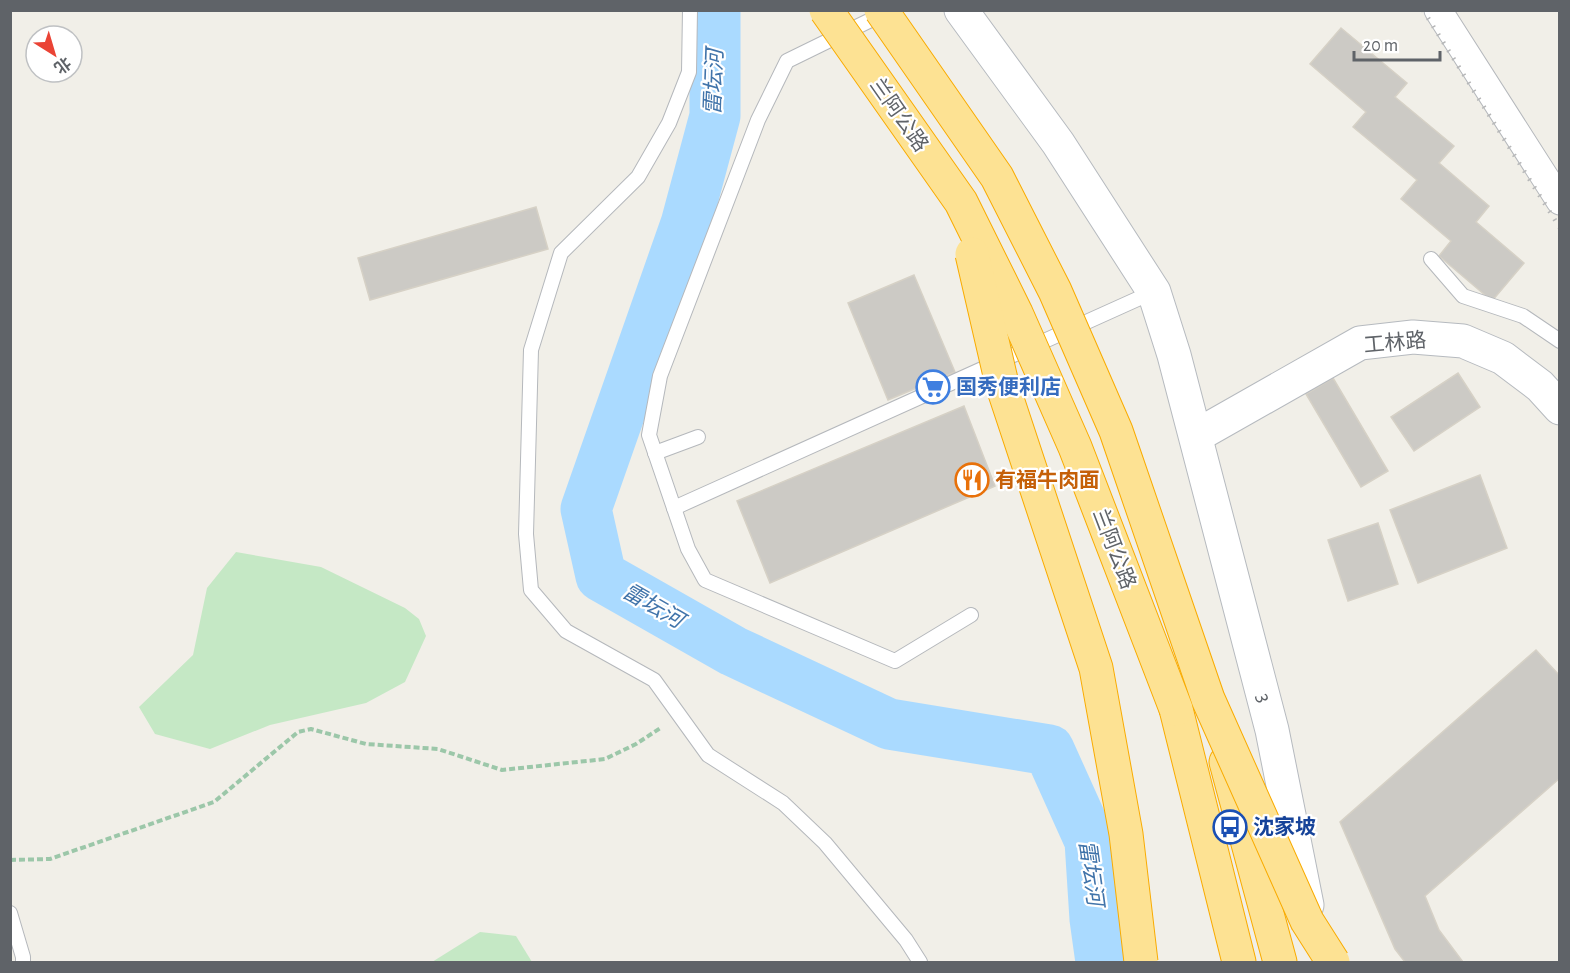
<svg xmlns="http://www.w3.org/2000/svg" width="1570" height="973" viewBox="0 0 1570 973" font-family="'Alegreya Sans','Noto Sans SC',sans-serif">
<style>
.green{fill:#c5e8c5}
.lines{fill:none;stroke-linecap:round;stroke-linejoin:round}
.river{stroke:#aadaff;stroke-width:51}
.building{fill:#cccac5;stroke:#d6d1c6;stroke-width:1.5}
.lane-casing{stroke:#b5b8bc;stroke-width:16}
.street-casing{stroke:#b5b8bc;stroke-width:29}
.secondary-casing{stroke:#b6babf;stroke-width:35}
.highway-casing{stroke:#f9ab00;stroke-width:35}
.path{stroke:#9cc7a9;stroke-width:4;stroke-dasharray:6 3;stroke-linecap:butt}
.lane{stroke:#fff;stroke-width:14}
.street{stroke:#fff;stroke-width:27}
.secondary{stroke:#fff;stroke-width:33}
.highway{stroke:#fde293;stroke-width:33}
.rail{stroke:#b6b7b8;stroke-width:4.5;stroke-dasharray:1.5 8;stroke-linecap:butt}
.highway-bridge-casing{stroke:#f9ab00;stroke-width:35;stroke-linecap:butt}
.highway-bridge{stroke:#fde293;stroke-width:33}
.labels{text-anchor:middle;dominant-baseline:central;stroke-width:4.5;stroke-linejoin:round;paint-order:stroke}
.street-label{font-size:21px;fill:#5f6368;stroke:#fff}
.shop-label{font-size:21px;font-weight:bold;fill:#366cbe;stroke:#fff;text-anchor:start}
.food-label{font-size:21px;font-weight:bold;fill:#c56008;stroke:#fff;text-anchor:start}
.transit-label{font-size:21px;font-weight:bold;fill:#164399;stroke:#fff;text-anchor:start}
.water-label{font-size:22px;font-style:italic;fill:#4174aa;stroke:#fff}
</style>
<rect width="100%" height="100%" fill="#f1efe8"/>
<g class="green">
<path d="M236,552l85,15 84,41 14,11 7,17 -21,46 -39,21 -96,22 -60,24 -55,-15 -16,-27 54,-52 14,-67z"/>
<path d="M480,932l36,4 16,26h-100z"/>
</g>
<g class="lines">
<path class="river" d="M715,10v106l-29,108 -100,285 15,67 132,75 156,73 160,26 41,91 5,78 6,43"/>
</g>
<g class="building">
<path d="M1341,28l66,55 -12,14 59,49 -15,17 50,43 -13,16 48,41 -32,38 -53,-45 12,-15 -50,-42 16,-19 -64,-53 13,-15 -56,-48z"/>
<path d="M536,207l12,42 -178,51 -12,-42z"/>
<path d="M914,275l41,97 -67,28 -40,-97z"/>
<path d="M1458,373l22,34 -66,44 -23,-34z"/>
<path d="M1333,378l55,93 -27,16 -55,-93z"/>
<path d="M964,406l31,80 -225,97 -33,-82z"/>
<path d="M1480,475l27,73 -89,35 -28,-73z"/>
<path d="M1378,523l20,61 -50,17 -20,-61z"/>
<path d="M1536,650l24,26v102l-135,118 14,34 24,32h-58l-10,-13 -55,-127z"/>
</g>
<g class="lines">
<g class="lane-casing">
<g id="lane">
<path d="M690,10l-1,62 -20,51 -31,54 -77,76 -30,97 -5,184 5,56 35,41 88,49 54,75 75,48 42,40 81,97 14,22"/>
<path d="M883,14l-96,47 -29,59 -98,256 -11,59 39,114 17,31 190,81 76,-46"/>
<path d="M1431,259l32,37 60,20 37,25"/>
<path d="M655,453l43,-16"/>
<path d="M674,508l479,-216"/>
<path d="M10,913l13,44v5"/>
</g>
</g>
<g class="street-casing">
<path id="street" d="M1438,10l122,191"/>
</g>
<g class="secondary-casing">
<g id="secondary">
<path d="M961,10l97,133 96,149 20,63 98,375 35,175"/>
<path d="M1196,436l164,-93 53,-6 50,4 40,17 37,28 20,22"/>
</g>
</g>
<g class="highway-casing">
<g id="highway">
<path d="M1176,709l63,253"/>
<path d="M1226,762l54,200"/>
</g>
</g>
<path class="path" d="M10,860l40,-1 164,-57 84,-70 13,-3 55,15 72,5 64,21 103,-11 31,-15 26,-17"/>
<use href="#lane" class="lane"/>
<use href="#street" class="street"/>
<use href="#secondary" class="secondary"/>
<use href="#highway" class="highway"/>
<path class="rail" d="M1423,10l137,218"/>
<g class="highway-bridge-casing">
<g id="highway-bridge">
<path d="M826,10l135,192 55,111 59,134 101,262"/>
<path d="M881,10l116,167 58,114 61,140 92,268 99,222 26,41"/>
<path d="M972,254l30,130 94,284 30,166 15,128"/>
</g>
</g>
<use href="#highway-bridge" class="highway-bridge"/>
</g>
<defs>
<g id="supermarket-ring" transform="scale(1.725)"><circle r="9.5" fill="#fff" stroke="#3f7fe0" stroke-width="1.5"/><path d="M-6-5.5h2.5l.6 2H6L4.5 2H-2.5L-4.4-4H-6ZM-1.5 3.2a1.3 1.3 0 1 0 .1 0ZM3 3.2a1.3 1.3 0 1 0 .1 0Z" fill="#3f7fe0"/></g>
<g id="restaurant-ring" transform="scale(1.725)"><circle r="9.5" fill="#fff" stroke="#e8710a" stroke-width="1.5"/><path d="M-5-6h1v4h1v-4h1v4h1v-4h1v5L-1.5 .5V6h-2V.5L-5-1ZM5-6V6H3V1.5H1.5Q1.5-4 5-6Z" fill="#e8710a"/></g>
<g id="bus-ring" transform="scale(1.725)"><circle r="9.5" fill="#fff" stroke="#1a4fb4" stroke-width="1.5"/><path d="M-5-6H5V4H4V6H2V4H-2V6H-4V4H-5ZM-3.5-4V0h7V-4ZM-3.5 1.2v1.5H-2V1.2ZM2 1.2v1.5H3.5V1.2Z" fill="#1a4fb4"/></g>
</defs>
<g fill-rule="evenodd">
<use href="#supermarket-ring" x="933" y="387"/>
<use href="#restaurant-ring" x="972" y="480"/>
<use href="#bus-ring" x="1230" y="827"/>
</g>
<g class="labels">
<g class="street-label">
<text transform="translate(899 115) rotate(55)">兰阿公路</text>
<text transform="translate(1395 343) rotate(-5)">工林路</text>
<text transform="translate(1114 549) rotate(69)">兰阿公路</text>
<text transform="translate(1264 698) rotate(75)">3</text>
</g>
<g class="shop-label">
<text x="956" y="387">国秀便利店</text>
</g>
<g class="food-label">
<text x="995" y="480">有福牛肉面</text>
</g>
<g class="transit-label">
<text x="1253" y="827">沈家坡</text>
</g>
<g class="water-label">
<text transform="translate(714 82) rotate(-88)">雷坛河</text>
<text transform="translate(653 606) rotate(30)">雷坛河</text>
<text transform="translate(1091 873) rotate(82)">雷坛河</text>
</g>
</g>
<rect width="1570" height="973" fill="none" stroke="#5f6368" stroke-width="24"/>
<g transform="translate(54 54) rotate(143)"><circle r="28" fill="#ffffff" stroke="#bfc1c3" stroke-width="1.5"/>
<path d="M0-4.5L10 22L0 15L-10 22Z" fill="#ea4335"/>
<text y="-9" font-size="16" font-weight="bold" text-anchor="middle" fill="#5f6368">北</text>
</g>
<path d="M1354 51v9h86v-9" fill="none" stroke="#5f6368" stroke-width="3"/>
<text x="1363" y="51" font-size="18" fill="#5f6368" stroke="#ffffff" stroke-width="4.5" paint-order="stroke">20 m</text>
</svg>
